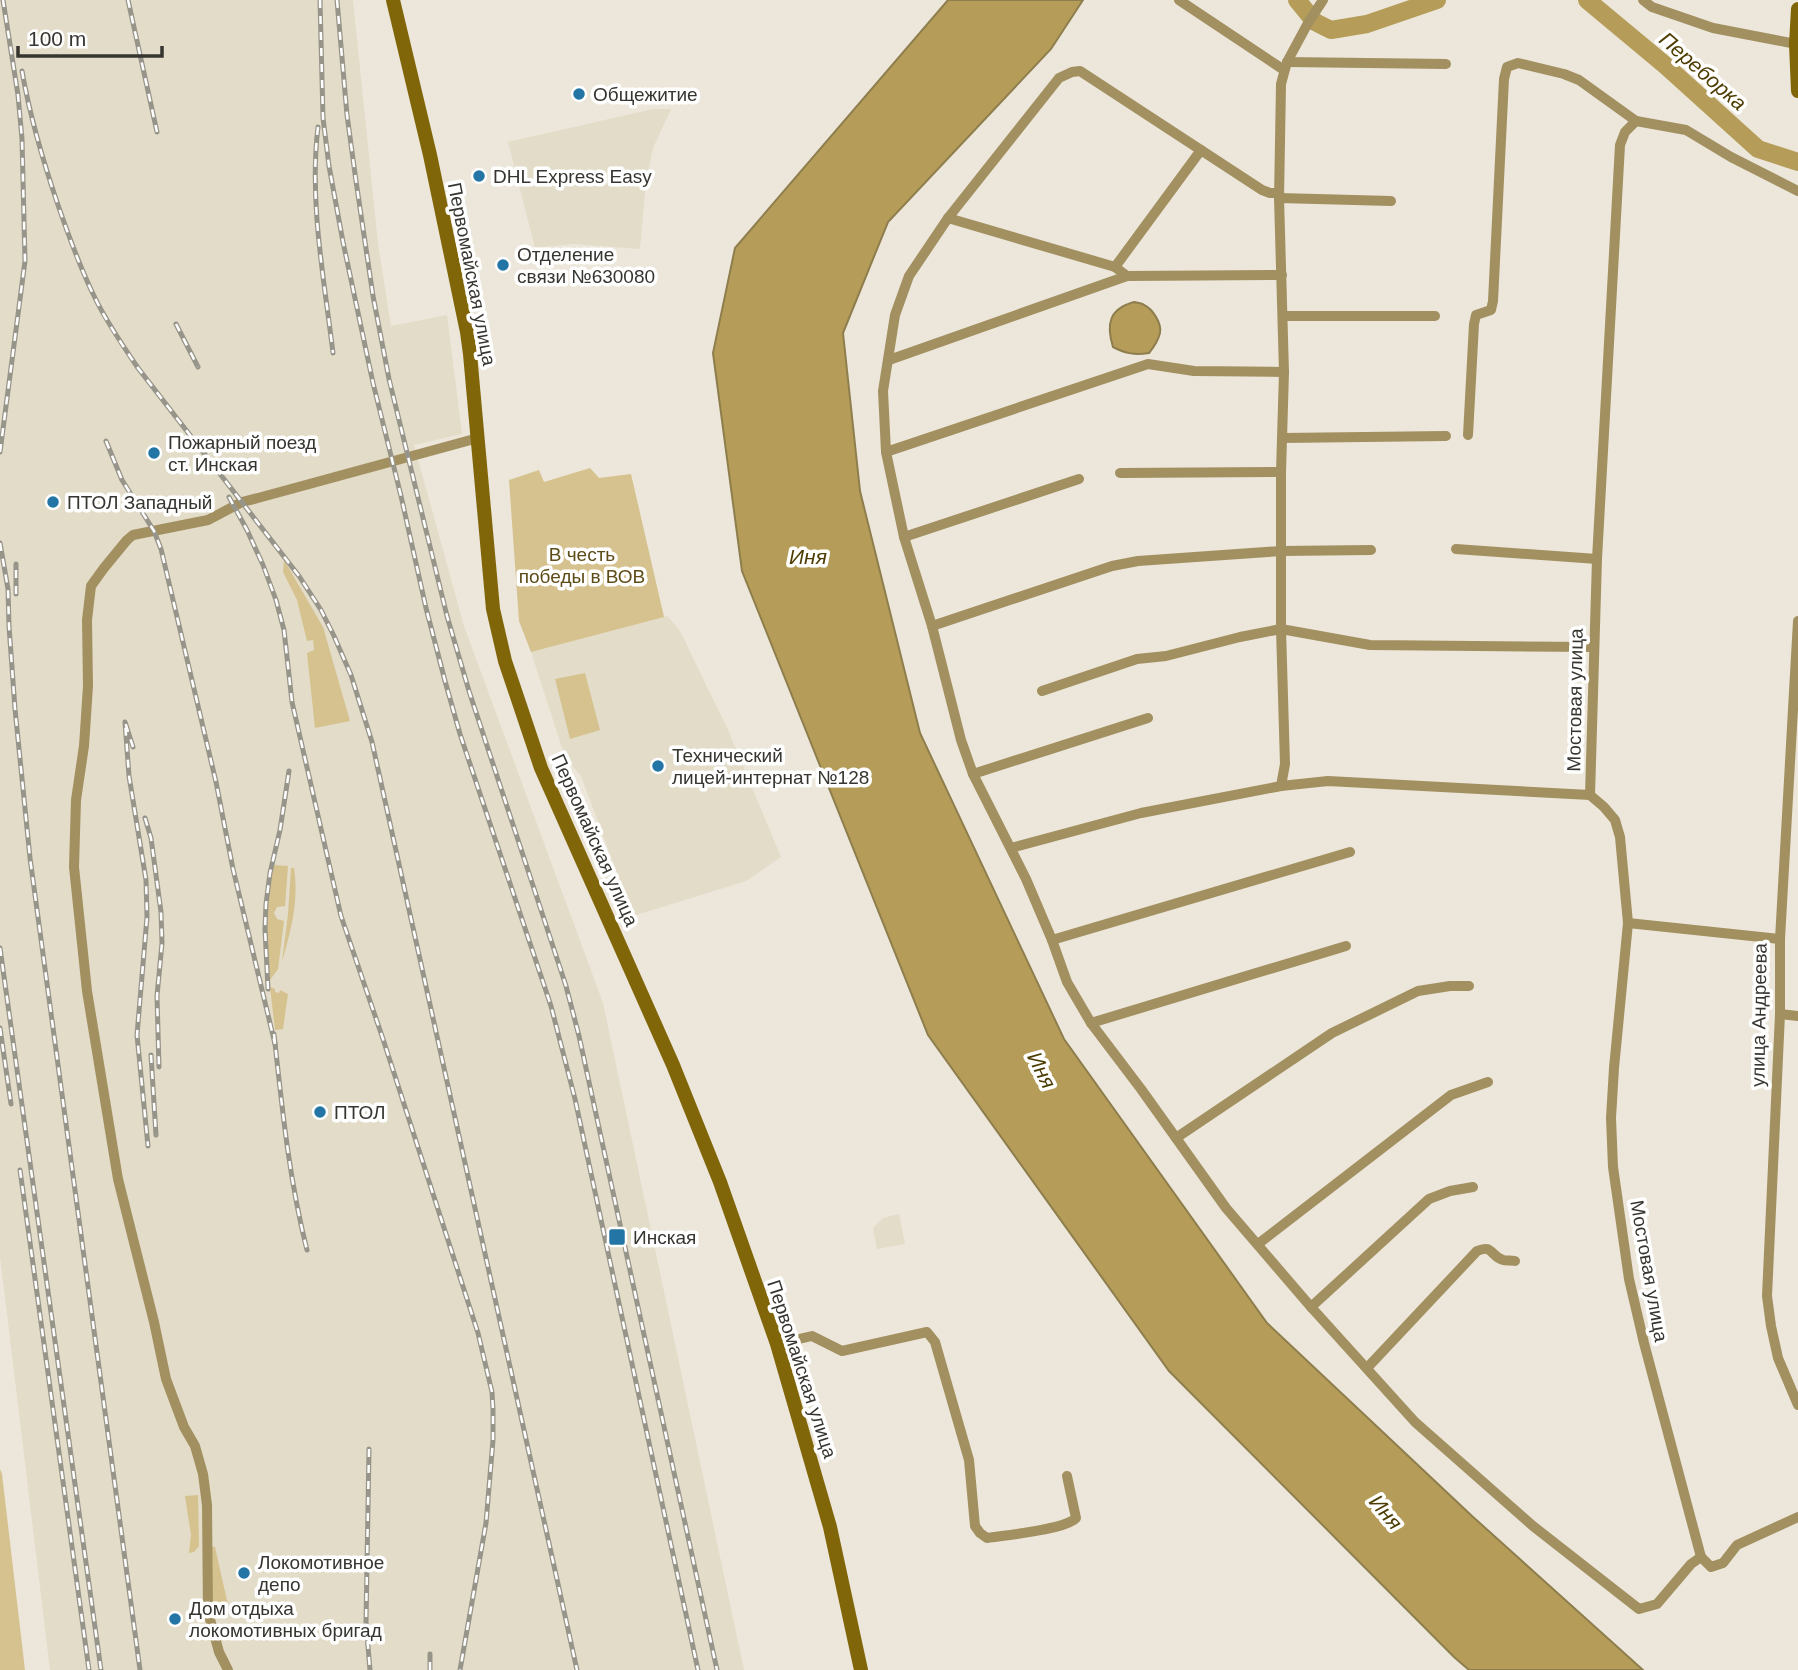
<svg xmlns="http://www.w3.org/2000/svg" width="1798" height="1670" viewBox="0 0 1798 1670" font-family="Arial,sans-serif">
<style>
.built{fill:#e2dcc8}
.green{fill:#d6c28e}
.water{fill:#b59d59;stroke:#8f7e4d;stroke-width:2}
.lines{fill:none;stroke-linecap:round;stroke-linejoin:round}
.river{stroke:#b59d59;stroke-width:18}
.minor{stroke:#a29061;stroke-width:10}
.secondary{stroke:#806609;stroke-width:14}
.rail-casing{stroke:#97948a;stroke-width:5}
.rail{stroke:#fff;stroke-width:2.5;stroke-dasharray:8;stroke-linecap:butt}
.poi-dot{fill:#2375a6;stroke:#fff;stroke-width:2.5}
.labels{text-anchor:middle;dominant-baseline:central;stroke-width:7;stroke-linejoin:round;paint-order:stroke}
.poi-label{font-size:19px;fill:#373530;stroke:#fff;text-anchor:start}
.street-label{font-size:19px;fill:#373530;stroke:#fff}
.park-label{font-size:19px;fill:#5e4c18;stroke:#fff}
.water-label{font-size:21px;font-style:italic;fill:#4e3d02;stroke:#fff}
</style>
<rect width="100%" height="100%" fill="#ece7da"/>
<g class="built">
<path d="M0,0h353l25,244 13,82 56,-11 15,119 -48,11 50,181 139,377 141,667h-694l-50,-414z"/>
<path d="M653,109h18l-18,39 -7,33 -6,68 -67,-5 -38,4 -27,-106z"/>
<path d="M667,616l12,13 49,101 53,127 -35,24 -113,35 -52,-140 -16,-19 -34,-105z"/>
<path d="M899,1214l6,30 -28,5 -4,-21 10,-10z"/>
</g>
<g class="green">
<path d="M590,468l9,10 32,-4 33,143 -133,35 -12,-31 -10,-141 30,-10 5,12z"/>
<path d="M284,560l39,67 27,94 -35,7 -8,-75 7,-3 -1,-10 -6,1 -10,-41 -14,-28z"/>
<path d="M585,673l15,57 -30,9 -15,-60z"/>
<path d="M272,865l16,1 -3,40 -8,1 -3,6 3,6 7,2 -6,48 -8,11c-3,-31 -10,-85 2,-115z"/>
<path d="M291,868h3c5,34 -3,62 -12,94l6,-48z"/>
<path d="M270,987l5,2v3l4,1 1,-3 8,4 -5,35 -8,1z"/>
<path d="M0,1469l2,5 23,196h-25z"/>
<path d="M198,1495l1,51 -5,6 -5,1 2,-18 -6,-39z"/>
<path d="M210,1546l5,1 13,58 -6,2v4l-9,3z"/>
</g>
<g class="water">
<path d="M948,0h135l-32,49 -163,173 -45,111 17,158 60,242 144,306 203,284 205,193 171,154h-174l-15,-13 -285,-286 -241,-336 -186,-464 -29,-218 22,-105z"/>
<path d="M1134,302c3,1 8,1 10,3 9,4 18,19 16,28 -2,8 -6,14 -11,20 -14,2 -23,1 -36,-6 -7,-23 -4,-38 21,-45z"/>
</g>
<g class="lines">
<g class="river">
<path d="M1297,0l18,22 16,8 36,-6 70,-24"/>
<path d="M1587,0l78,65 93,84 40,13"/>
</g>
<g class="minor">
<path d="M1179,0l105,70"/>
<path d="M1643,0l9,7 61,21 83,16"/>
<path d="M1287,62l159,2"/>
<path d="M1636,121l-11,11 -5,13 -23,414 -7,236 14,12 11,13 5,17 8,86 -14,145 -3,50 2,49 16,112 15,64 57,214"/>
<path d="M1279,193h-9l-8,-3 -182,-119 -8,1 -13,6 -111,140 -39,58 -14,39 -12,76 3,61 18,85 28,89 29,114 12,34 53,105 26,61 15,42 24,41 50,66 85,119 85,99 104,115 118,104 106,83 18,-5 34,-40 10,-7 10,10 12,-4 14,-18 61,-28"/>
<path d="M1279,198l112,3"/>
<path d="M948,218l167,49 12,9 155,-1"/>
<path d="M1115,267l86,-117"/>
<path d="M1283,316h152"/>
<path d="M889,360l238,-84"/>
<path d="M1468,435l6,-111 2,-9 15,-5 2,-9 11,-222 3,-12 11,-4 46,11 15,6 57,41 50,9 45,27 67,34"/>
<path d="M1282,438l164,-2"/>
<path d="M886,452l262,-88 46,7 90,1"/>
<path d="M1120,473l161,-1"/>
<path d="M904,537l175,-58"/>
<path d="M1456,549l141,10"/>
<path d="M1798,621l-18,318v75l-13,282 4,30 7,32 20,47"/>
<path d="M932,626l180,-60 26,-5 143,-10 90,-1"/>
<path d="M1042,691l95,-32 29,-3 74,-19 41,-8 89,16 223,2"/>
<path d="M973,774l175,-56"/>
<path d="M1281,786l47,-5 262,14"/>
<path d="M1011,848l130,-35 140,-27 4,-22 -4,-135v-157l3,-100 -5,-174 2,-114 6,-22 21,-39 15,-23"/>
<path d="M1628,923l152,16"/>
<path d="M1052,940l298,-88"/>
<path d="M1780,1014l18,2"/>
<path d="M1091,1023l255,-77"/>
<path d="M1176,1138l156,-105 86,-42 32,-5h19"/>
<path d="M1258,1244l193,-149 37,-13"/>
<path d="M1311,1307l118,-108 21,-8 23,-4"/>
<path d="M777,1344l35,-8 30,15 85,-19 8,10 34,118 6,66 5,7 7,5c19,-3 78,-8 89,-20l-9,-42"/>
<path d="M1367,1368l110,-117c16,-7 13,5 26,9 3,1 8,0 12,1"/>
<path d="M228,1670l-9,-18 -11,-40 -1,-107 -4,-31 -8,-28 -11,-19 -18,-48 -12,-57 -36,-143 -31,-188 -13,-124 2,-67 8,-54 4,-60 -1,-66 4,-34 13,-18 23,-28 6,-5 75,-15 34,-18 16,-4 220,-60"/>
</g>
<g class="secondary">
<path d="M393,0l37,155 37,177 3,22 23,255 12,52 36,107 132,297 47,117 57,162 53,183 31,143"/>
<path d="M1798,9l-2,35 2,47"/>
</g>
<g class="rail-casing">
<g id="rail">
<path d="M128,0l29,132"/>
<path d="M320,0l3,118 6,48 14,76 30,141 28,113 25,112 19,73 15,53 91,272 24,93 123,571"/>
<path d="M337,0l10,115 9,66 17,115 16,83 58,237 22,75 97,295 13,50 138,634"/>
<path d="M22,71c8,46 21,90 36,134 11,32 23,65 38,95 12,24 27,46 42,68l161,208 22,34 13,26 17,39 21,67 205,928"/>
<path d="M318,127c-9,75 6,151 15,226"/>
<path d="M176,324l22,43"/>
<path d="M106,441l16,39 32,51 7,18 55,233 17,87 42,175"/>
<path d="M0,452l25,-191 -3,-122 -4,-44 -15,-95"/>
<path d="M229,497l18,33 16,35 13,35 8,30 8,72 49,214 42,123 95,294 14,59 1,18v30l-7,83 -26,147"/>
<path d="M0,543l8,46 1,37 6,83 15,149 110,812"/>
<path d="M16,594v-30"/>
<path d="M133,747l-8,-25 4,54 17,104 1,37 -10,118 11,111"/>
<path d="M145,818l6,20 10,74 1,31 -5,53 2,71"/>
<path d="M0,948l101,722"/>
<path d="M268,989l-3,-60 1,-25 4,-31 10,-43 9,-59"/>
<path d="M0,1028l11,76"/>
<path d="M274,1034c8,73 15,145 33,216"/>
<path d="M151,1055l5,80"/>
<path d="M20,1170l69,500"/>
<path d="M369,1449l-3,174 4,47"/>
<path d="M430,1670v-16"/>
</g>
</g>
<use href="#rail" class="rail"/>
</g>
<g class="poi-dot">
<circle cx="579" cy="94" r="7"/>
<circle cx="479" cy="176" r="7"/>
<circle cx="503" cy="265" r="7"/>
<circle cx="154" cy="453" r="7"/>
<circle cx="53" cy="502" r="7"/>
<circle cx="658" cy="766" r="7"/>
<circle cx="320" cy="1112" r="7"/>
<rect x="608" y="1228" width="18" height="18" rx="3.5"/>
<circle cx="244" cy="1573" r="7"/>
<circle cx="175" cy="1619" r="7"/>
</g>
<g class="labels">
<g class="poi-label">
<text x="593" y="94">Общежитие</text>
<text x="493" y="176">DHL Express Easy</text>
<text x="517" y="254">Отделение<tspan x="517" dy="22">связи №630080</tspan></text>
<text x="168" y="442">Пожарный поезд<tspan x="168" dy="22">ст. Инская</tspan></text>
<text x="67" y="502">ПТОЛ Западный</text>
<text x="672" y="755">Технический<tspan x="672" dy="22">лицей-интернат №128</tspan></text>
<text x="334" y="1112">ПТОЛ</text>
<text x="633" y="1237">Инская</text>
<text x="258" y="1562">Локомотивное<tspan x="258" dy="22">депо</tspan></text>
<text x="189" y="1608">Дом отдыха<tspan x="189" dy="22">локомотивных бригад</tspan></text>
</g>
<g class="street-label">
<text transform="translate(472 274) rotate(79)">Первомайская улица</text>
<text transform="translate(1575 700) rotate(-89)">Мостовая улица</text>
<text transform="translate(595 840) rotate(66)">Первомайская улица</text>
<text transform="translate(1759 1015) rotate(-89)">улица Андреева</text>
<text transform="translate(1649 1271) rotate(80)">Мостовая улица</text>
<text transform="translate(802 1369) rotate(72)">Первомайская улица</text>
</g>
<g class="park-label">
<text x="582" y="554">В честь<tspan x="582" dy="22">победы в ВОВ</tspan></text>
</g>
<g class="water-label">
<text transform="translate(1703 71) rotate(41)">Переборка</text>
<text x="808" y="556">Иня</text>
<text transform="translate(1042 1070) rotate(63)">Иня</text>
<text transform="translate(1386 1512) rotate(50)">Иня</text>
</g>
</g>
<path d="M18 46v10h144v-10" fill="none" stroke="#373530" stroke-width="3.5"/>
<text x="28" y="46" font-size="21" fill="#373530" stroke="#ffffff" stroke-width="5" paint-order="stroke">100 m</text>
</svg>
